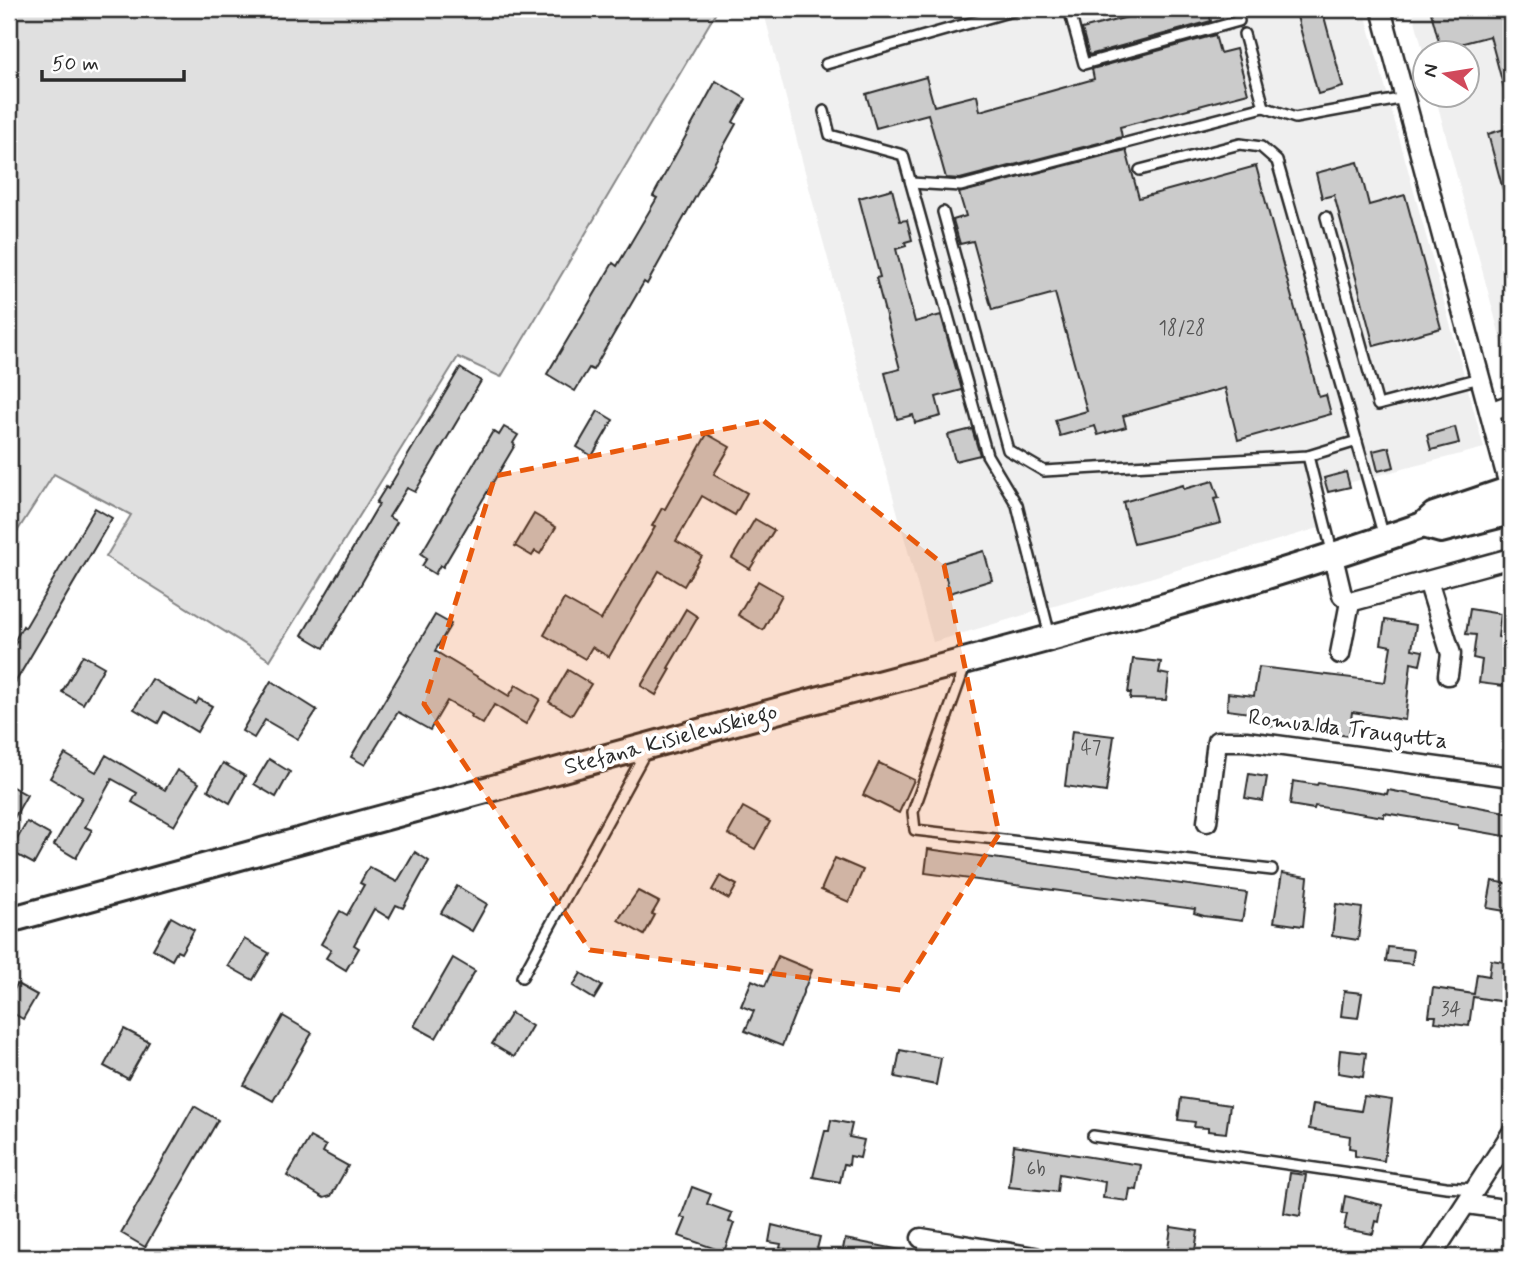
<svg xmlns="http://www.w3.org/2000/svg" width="1520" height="1266" viewBox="0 0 1520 1266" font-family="Mynerve,sans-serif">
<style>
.built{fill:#efefef}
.green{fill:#e0e0e0;stroke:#868686;stroke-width:2}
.building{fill:#cbcbcb;stroke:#2b2b2b;stroke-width:2}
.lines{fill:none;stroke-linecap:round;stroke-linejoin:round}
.lane-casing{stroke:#2b2b2b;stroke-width:14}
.street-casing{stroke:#2b2b2b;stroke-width:23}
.secondary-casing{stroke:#2b2b2b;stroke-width:30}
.lane{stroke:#fff;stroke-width:9}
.street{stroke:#fff;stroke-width:18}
.secondary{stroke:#fff;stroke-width:24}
.marked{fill:#e8590c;fill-opacity:0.2;stroke:#e8590c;stroke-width:5;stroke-dasharray:14 9;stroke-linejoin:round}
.labels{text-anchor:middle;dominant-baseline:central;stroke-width:7;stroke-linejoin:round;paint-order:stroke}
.number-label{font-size:19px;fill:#535353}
.street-label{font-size:23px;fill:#2b2b2b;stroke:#fff}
</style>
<rect width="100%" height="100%" fill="#fff"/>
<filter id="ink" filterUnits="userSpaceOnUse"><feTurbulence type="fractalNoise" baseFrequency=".0143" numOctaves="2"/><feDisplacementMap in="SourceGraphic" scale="14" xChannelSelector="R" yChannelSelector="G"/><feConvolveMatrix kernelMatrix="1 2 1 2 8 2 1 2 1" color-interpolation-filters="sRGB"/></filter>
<g filter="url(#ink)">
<g class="built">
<path d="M763,9h601l120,439 -171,44 9,35 -389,115 -113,-412z"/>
<path d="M1412,9h99v368l-76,-282 33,-1v-42h-42l-1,6z"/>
</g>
<path class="green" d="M9,9h709l-217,368 -43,-20 -188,303 -164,-103 25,-42 -77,-41 -45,70z"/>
<g class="building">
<path d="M1158,9h50l3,12 -122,34 -7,-26z"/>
<path d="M1295,9h27l21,78 -25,7z"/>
<path d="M1430,9h81v86l-5,1 -16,-60 -49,13z"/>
<path d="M1215,35l5,18 16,-4 12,44 -128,34 2,10 -162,42 -14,-1 -18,-64 -52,14 -10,-34 60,-17 8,29 43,-11 3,16 114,-32 -2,-10z"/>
<path d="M716,81l30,18 -13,23 3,2 -89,160 -3,-2 -51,88 -4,-2 -14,23 -28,-17 66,-111 4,3 40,-68 -4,-2z"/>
<path d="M1511,127v73l-5,1 -18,-67z"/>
<path d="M1126,150l13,48 117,-32 63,231 7,-2 5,19 -93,26 -13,-52 -102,28 3,11 -28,8 -3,-9 -35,10 -5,-16 32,-9 -32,-118 -63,17 -19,-69 -13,3 -7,-24 13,-4 -7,-23z"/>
<path d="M1358,162l11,43 36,-10 36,133 -67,18 -40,-151 -12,3 -6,-25z"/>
<path d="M892,189l8,32 7,-1 5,20 -7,2 1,4 -10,3 19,73 26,-7 21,75 -26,7 5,19 -26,7 -2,-8 -16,4 -12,-46 15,-4 -24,-91 4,-1 -21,-79z"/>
<path d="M460,368l21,13 -66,111 -8,-4 -18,29 8,5 -73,126 -22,-13 77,-131 -3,-1 10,-16 2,2z"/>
<path d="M598,411l15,9 -21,36 -15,-9z"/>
<path d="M504,427l14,8 -5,8 2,2 -72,122 -3,-2 -5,9 -13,-8 5,-8 -6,-4 72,-123 6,4z"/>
<path d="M1455,427l4,16 -28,7 -4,-15z"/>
<path d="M972,429l8,26 -25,6 -7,-26z"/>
<path d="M707,434l23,13 -16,27 33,19 -12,22 -33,-19 -26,45 26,15 -18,30 -25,-15 -50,86 -17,-10 -7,12 -41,-24 20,-36 37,21 54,-93 -3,-1 10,-18 3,1z"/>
<path d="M1389,447l5,20 -16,4 -5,-20z"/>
<path d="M1346,472l4,15 -22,5 -4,-14z"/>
<path d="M1213,481l6,17 -5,1 7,24 -87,21 -11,-42 60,-17 1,4z"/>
<path d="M95,508l17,10 -103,175v-39l8,-13 -2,-1 8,-14 2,2z"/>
<path d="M534,514l22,13 -16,27 -5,-3 -3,5 -17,-10z"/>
<path d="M755,519l19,11 -24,39 -18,-11z"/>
<path d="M984,551l8,29 -42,13 -8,-30z"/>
<path d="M758,581l24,14 -19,35 -25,-15z"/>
<path d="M686,609l12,8 -30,51 3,1 -15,26 -15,-9z"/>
<path d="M1470,609l31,5 -3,23 10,2 -5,47 -24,-3 3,-23 -9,-2 3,-23 -10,-1z"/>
<path d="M435,615l16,9 -16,27 74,45 7,-11 24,14 -14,25 -32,-19 -11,19 -12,-7 1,-2 -25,-14 -17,29 -32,-18 -33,53 -14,-8z"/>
<path d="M1385,620l31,5 -4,24 11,2 -3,14 -9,-2 -6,57 -53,-8 -3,24 -85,-11 1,-10 -38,-5 1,-17 26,3 5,-29 126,15 6,-36 -10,-2z"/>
<path d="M83,655l21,12 -21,37 -21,-12z"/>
<path d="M1133,659l28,3 -2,11 10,2 -3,25 -36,-1 1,-6h-3z"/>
<path d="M568,670l23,14 -19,31 -23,-13z"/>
<path d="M152,679l44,25 3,-5 13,7 -15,26 -33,-20 -6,11 -24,-14z"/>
<path d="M271,681l46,29 -19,29 -33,-19 -11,18 -12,-7z"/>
<path d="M1072,731l42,5 -8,56 -41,-6z"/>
<path d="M65,754l31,18 10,-17 59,35 12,-20 22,13 -25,43 -42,-24 5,-9 -25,-14 -27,48 7,3 -16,28 -22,-13 28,-48 -32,-19z"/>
<path d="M269,759l21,13 -14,25 -22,-13z"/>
<path d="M223,763l22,13 -15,27 -22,-13z"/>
<path d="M879,763l35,17 -15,33 -36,-18z"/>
<path d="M1249,774l18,3 -4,24 -18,-3z"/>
<path d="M1293,781l24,4 1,-2 69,11 1,-4 123,23v24l-53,-9v-3l-74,-12v4l-69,-11 -1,3 -24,-4z"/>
<path d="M9,785l18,10 -18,32z"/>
<path d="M743,807l27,15 -15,27 -27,-15z"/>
<path d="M27,822l23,13 -16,29 -24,-13z"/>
<path d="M928,849l319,44 -5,28 -38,-5 -10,-3 1,-4 -270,-36z"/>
<path d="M415,852l14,9 -26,47 -7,-3 -7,13 -15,-9 -20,36 5,3 -13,22 -20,-12 5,-8 -10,-6 19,-33 7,4 17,-30 -4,-2 9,-16 28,15z"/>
<path d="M835,858l28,12 -14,32 -28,-12z"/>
<path d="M1282,873l26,4 -5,49 -29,-4z"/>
<path d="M720,876l17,9 -8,14 -17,-9z"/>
<path d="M1492,881l19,3v28l-24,-4z"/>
<path d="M457,886l30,18 -15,27 -31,-18z"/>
<path d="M638,891l21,11 -7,12 3,1 -11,20 -26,-15z"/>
<path d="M1336,904l26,4 -4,32 -26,-4z"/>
<path d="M171,917l23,13 -13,23 -4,-2 -5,9 -19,-11z"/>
<path d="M244,939l25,14 -16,27 -25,-14z"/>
<path d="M1388,947l26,3 -2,14 -26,-3z"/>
<path d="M778,956l34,14 -30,76 -37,-15 9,-20 -13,-5 11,-26 13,6z"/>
<path d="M453,958l22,13 -39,67 -22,-12z"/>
<path d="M1491,960l20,3v40l-38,-6 -4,29 -34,-4 1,-6h-7l4,-28 41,6 3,-20 12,2z"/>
<path d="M581,973l21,13 -8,13 -21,-13z"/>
<path d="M17,984l20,11 -14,24 -14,-8v-12z"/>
<path d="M1344,991l18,2 -4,25 -17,-2z"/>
<path d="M511,1013l21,13 -18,31 -22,-13z"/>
<path d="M283,1016l29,17 -39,68 -29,-16z"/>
<path d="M124,1029l25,13 -21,37 -24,-13z"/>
<path d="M900,1050l41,8 -5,27 -41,-8z"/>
<path d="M1340,1050l26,3 -3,24 -25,-4z"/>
<path d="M1364,1096l28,4 -8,61 -29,-5v-7l-6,-1 1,-12 -41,-7 4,-25 48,7z"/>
<path d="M1181,1098l49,7 -4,28 -18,-2v-3l-14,-1 1,-5 -17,-2z"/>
<path d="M194,1106l24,14 -73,127 -24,-14z"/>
<path d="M831,1120l21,4 -3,13 15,3 -4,18 -10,-2 -1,9 -5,-1 -4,18 -27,-5 12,-46h4z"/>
<path d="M310,1137l16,9 -3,6 25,14 -17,30 -7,2 -37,-22z"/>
<path d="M1014,1145l127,20 -4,25 -7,-1 -2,12 -25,-3 2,-16 -46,-8 -2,18 -48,-5z"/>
<path d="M1290,1173l16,2 -6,41 -16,-3z"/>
<path d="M692,1187l19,7 -4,10 25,9 -3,9 5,1 -10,29 -45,-16 7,-17 -5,-2z"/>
<path d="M1345,1196l37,9 -3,17 -3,-1 -3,13 -29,-5 3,-15h-5z"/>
<path d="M772,1225l48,12 -5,20h-31l2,-7 -6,-2 1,-4 -12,-2z"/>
<path d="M1171,1227l27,4 -4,26h-27z"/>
<path d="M845,1239l56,11 -1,7h-43l-15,-3z"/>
</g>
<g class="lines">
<g class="lane-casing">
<g id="lane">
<path d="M1069,9l15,55 155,-43 -3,-12"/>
<path d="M1244,34l20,73"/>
<path d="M826,64l193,-55"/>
<path d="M824,111l6,24 73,20 84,300 30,50 33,131"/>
<path d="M1140,170l100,-26 21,3 16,14 107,376"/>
<path d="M911,183l50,3 303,-79 31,11 110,-20"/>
<path d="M943,212l65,238 36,21 264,-15 49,-15"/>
<path d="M1326,217l52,188 102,-27"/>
<path d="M1308,456l25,99"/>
<path d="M965,666l-52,146 2,18 357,40"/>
<path d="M522,977l124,-226"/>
<path d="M1093,1136l353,51 28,2"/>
</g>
</g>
<g class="street-casing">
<g id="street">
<path d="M1381,9l130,484"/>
<path d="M1490,412l16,-6 5,2"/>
<path d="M1333,557l9,38 8,7 161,-44"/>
<path d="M1428,581l23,73 -3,21"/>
<path d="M1340,654l10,-52"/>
<path d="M1207,822l10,-81h29l265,36"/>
<path d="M1467,1204l44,6"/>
<path d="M921,1238l114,19"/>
<path d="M1431,1257l80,-123"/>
</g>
</g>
<g class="secondary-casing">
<g id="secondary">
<path d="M1423,525l18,5 70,-18"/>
<path d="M9,920c268,-72 536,-148 804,-219 204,-54 410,-106 610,-176l11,-10 77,-26"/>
</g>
</g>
<use href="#lane" class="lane"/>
<use href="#street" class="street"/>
<use href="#secondary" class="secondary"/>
</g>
</g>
<path class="marked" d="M764,421l180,144 55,269 -98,156 -311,-40 -166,-246 71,-228z"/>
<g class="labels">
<g class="number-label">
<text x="1182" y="328">18/28</text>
<text x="1091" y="748">47</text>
<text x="1451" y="1009">34</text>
<text x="1036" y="1169">6b</text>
</g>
<g class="street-label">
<text transform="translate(1348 730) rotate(7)">Romualda Traugutta</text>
<text transform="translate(671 740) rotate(-15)">Stefana Kisielewskiego</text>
</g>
</g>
<rect width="1520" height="1266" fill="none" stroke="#fff" stroke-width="35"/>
<rect x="18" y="18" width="1485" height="1231" fill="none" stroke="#2b2b2b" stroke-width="2.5" filter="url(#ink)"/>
<g transform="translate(1446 74) rotate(282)"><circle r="33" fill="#ffffff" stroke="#aaaaaa" stroke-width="2"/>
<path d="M0-5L12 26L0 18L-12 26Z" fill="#d1495b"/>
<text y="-10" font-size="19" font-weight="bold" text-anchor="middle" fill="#2b2b2b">N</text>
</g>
<path d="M42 70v10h142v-10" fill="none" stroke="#2b2b2b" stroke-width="3.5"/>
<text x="52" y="70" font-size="21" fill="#2b2b2b" stroke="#ffffff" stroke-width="5" paint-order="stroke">50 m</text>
</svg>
